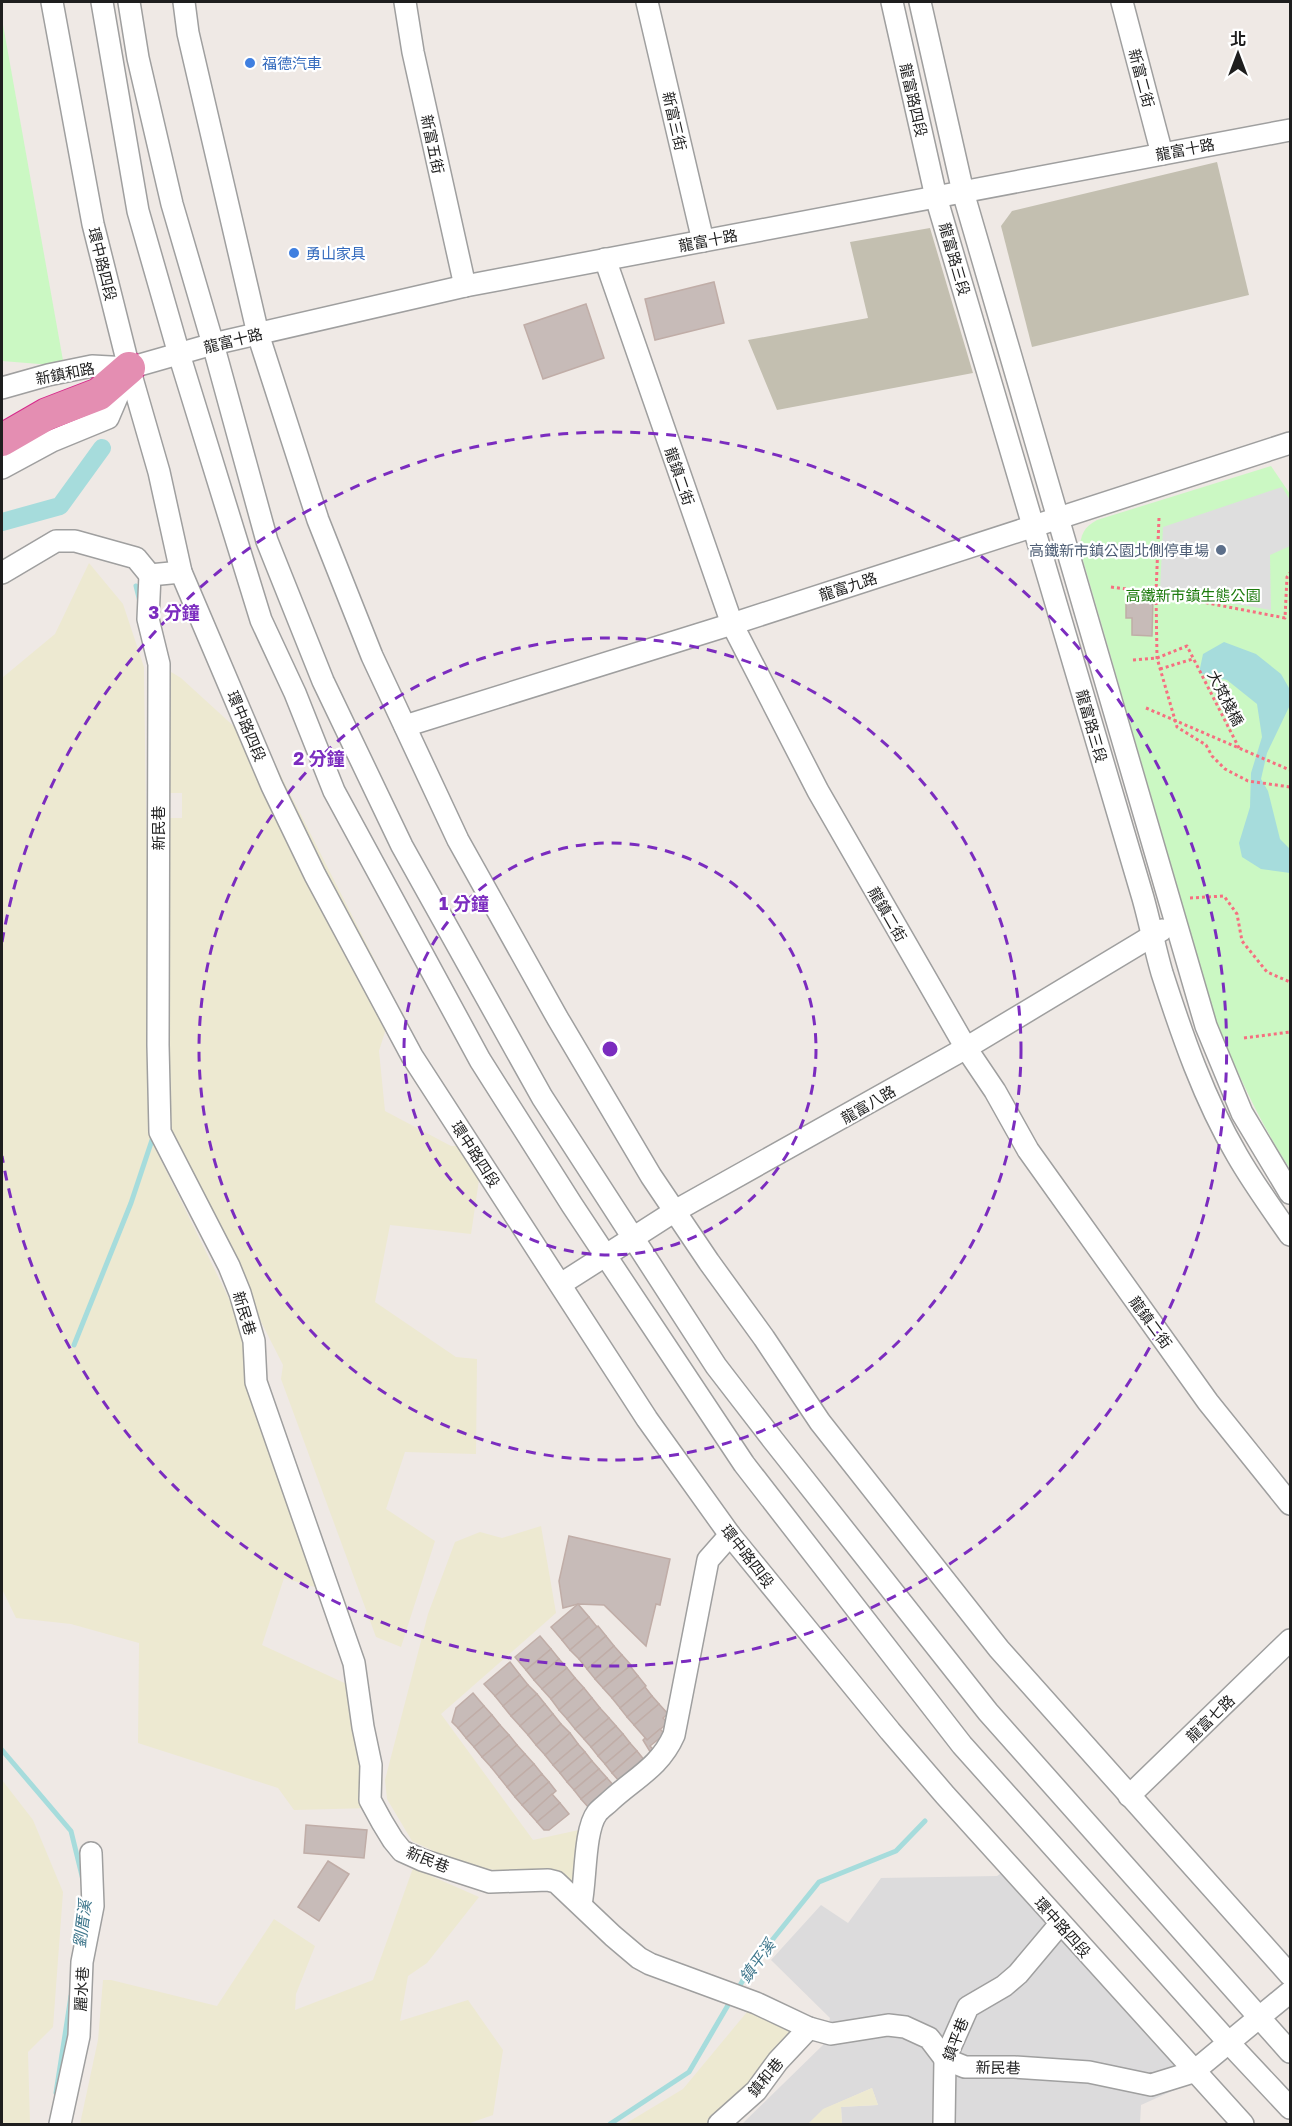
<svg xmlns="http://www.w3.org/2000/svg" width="1292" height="2126" viewBox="0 0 1292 2126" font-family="'Golos Text','Noto Sans TC',sans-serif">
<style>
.residential{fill:#dcdbdc}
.construction{fill:#c3bfb0}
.farmland{fill:#ede9d1}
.park{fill:#cbf8c3}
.parking{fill:#dedede}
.water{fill:#a6dcdc}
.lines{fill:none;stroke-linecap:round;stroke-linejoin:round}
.stream{stroke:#a6dcdc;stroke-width:5}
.canal{stroke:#a6dcdc;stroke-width:18}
.building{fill:#c7bbb8;stroke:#c0ada7;stroke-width:1.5}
.minor-casing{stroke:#9f9f9f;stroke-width:24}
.highway-casing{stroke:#d6298b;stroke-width:34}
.path{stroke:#f66f80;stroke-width:3;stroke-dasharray:3 3;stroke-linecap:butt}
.minor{stroke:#fff;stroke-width:21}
.highway{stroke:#e48eb2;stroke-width:32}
.ring{fill:none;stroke:#7b2cbf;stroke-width:3;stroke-dasharray:10 8}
.shop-dot{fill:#3f7fe0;stroke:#fff;stroke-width:2}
.service-dot{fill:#5c6f8a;stroke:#fff;stroke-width:2}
.labels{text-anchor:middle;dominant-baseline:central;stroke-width:4.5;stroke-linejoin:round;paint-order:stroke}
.shop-label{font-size:15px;fill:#366cbe;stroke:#fff;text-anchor:start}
.street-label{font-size:15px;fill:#1e1e1e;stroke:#fff}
.service-label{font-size:15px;fill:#4e5e75;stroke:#fff;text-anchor:end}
.park-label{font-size:15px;fill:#1e7b0e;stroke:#fff}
.water-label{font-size:16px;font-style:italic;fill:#41788d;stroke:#fff}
.centre{fill:#7b2cbf;stroke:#fff;stroke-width:3}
.ring-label{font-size:18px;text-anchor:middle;font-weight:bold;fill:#7b2cbf;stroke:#fff;stroke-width:4.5;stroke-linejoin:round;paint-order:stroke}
</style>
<rect width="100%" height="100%" fill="#efe9e5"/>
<path class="residential" d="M1016,1863l194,211 -69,31 -1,19h-298l-1,-17 37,-2 -6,-17 -48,21 -16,15h-66l82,-80 6,-26 -59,-58 50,-55 27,18 33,-45 116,-2z"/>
<g class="construction">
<path d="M1217,162l32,133 -217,52 -31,-121 11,-15z"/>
<path d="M930,228l43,145 -196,37 -29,-70 120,-22 -18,-76z"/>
</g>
<g class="farmland">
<path d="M89,563l34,41 21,63 5,364 10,125 76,155 90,279 -41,-12 -22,67 89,41 21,122 -78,2 -16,-22 -140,-45 1,-100 -68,-19 -55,-6 -14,-29v-911l53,-44z"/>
<path d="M171,672l10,6 94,86 120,236 -16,51 6,60 66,35h33l-13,88 -81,-9 -15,77 81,55 21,2 -1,95 -71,-2 -19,57 49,32 -34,106 -25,-10 -95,-258 2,-14 -116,-228 1,-319h14v-25h-13z"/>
<path d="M541,1526l15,87 -115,101 92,126 55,-12 -2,58 -38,-9 -82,-11 -54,-25 -25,-42 -2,-19 43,-166 27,-72 25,-10 22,6z"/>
<path d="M2,1780l31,40 30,72 -10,135 -25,25 2,72h-28z"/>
<path d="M413,1868l66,29 -52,66 -19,13 -8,45 68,-21 35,50 -10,65 -26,9h-387l18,-84 5,-60h8l106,26 57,-87 41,27 -19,48 -1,16 78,-30z"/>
<path d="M747,2012l52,17 -89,95h-85l58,-35z"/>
<path d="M872,2088l6,17 -37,2 1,17h-34l15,-15z"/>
</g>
<g class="park">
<path d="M2,19l62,347 -62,-5z"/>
<path d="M1271,466l19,28v675c-30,-46 -54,-98 -74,-149l-136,-470c0,-15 4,-23 17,-30z"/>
</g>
<path class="parking" d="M1282,487l8,13v46l-20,9 1,55 -111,-19 3,-64z"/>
<path class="water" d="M1224,642l32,12 25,20 8,14 1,17 -23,48 -6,26 7,12 12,48 10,10v24l-29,-4 -19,-12 -3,-14 11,-36 1,-34 11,-36 -5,-33 -30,-24 -28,-7 4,-19z"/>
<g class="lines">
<g class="stream">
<path d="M136,586l4,16"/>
<path d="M74,1345l57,-142 23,-69"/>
<path d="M2,1750l69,81 12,49"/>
<path d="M736,1992l16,-27 67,-83 77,-31 29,-30"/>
<path d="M56,2093l15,-97"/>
<path d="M610,2124l79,-52 42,-72"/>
</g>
<path class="canal" d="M2,522l58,-16 42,-58"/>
</g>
<g class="building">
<path d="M714,282l10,41 -69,17 -10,-41z"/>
<path d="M586,304l18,54 -61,21 -19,-54z"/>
<path d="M1126,598l27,1 -1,37 -20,-1v-17h-6z"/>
<path d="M569,1536l101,23 -10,46 -4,-1 -10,42 -42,-41 -26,-1 -15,4 -4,-27z"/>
<path d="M578,1604l11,13 -27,23 -11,-13z"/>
<path d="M589,1617l8,10 -27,23 -8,-10z"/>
<path d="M598,1626l8,10 -27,23 -9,-9z"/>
<path d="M540,1636l11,13 -25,21 -11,-13z"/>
<path d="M606,1636l8,10 -27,23 -8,-10z"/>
<path d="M614,1646l8,9 -27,24 -8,-10z"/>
<path d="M551,1649l8,10 -25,21 -8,-10z"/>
<path d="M622,1655l9,10 -28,23 -8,-9z"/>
<path d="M559,1659l8,9 -25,21 -8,-9z"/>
<path d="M510,1662l10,13 -25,21 -11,-12z"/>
<path d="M630,1666l8,10 -26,22 -9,-10z"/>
<path d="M567,1668l8,10 -24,21 -9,-10z"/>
<path d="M520,1675l8,10 -25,21 -8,-10z"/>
<path d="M638,1676l8,10 -26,22 -8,-10z"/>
<path d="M575,1678l9,10 -25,22 -8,-11z"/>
<path d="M528,1685l9,9 -26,22 -8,-10z"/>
<path d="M645,1687l7,9 -25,21 -7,-9z"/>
<path d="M584,1688l8,10 -25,21 -8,-9z"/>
<path d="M473,1693l11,13 -26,22 -6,-6 4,-14z"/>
<path d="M537,1694l8,10 -25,22 -9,-10z"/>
<path d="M652,1696l7,8 -25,21 -7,-8z"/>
<path d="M592,1698l8,10 -25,21 -8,-10z"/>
<path d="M545,1704l8,10 -25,21 -8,-9z"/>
<path d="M659,1704l9,10 -5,4 5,5 -21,17 -13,-15z"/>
<path d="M484,1706l8,9 -26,23 -8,-10z"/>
<path d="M600,1708l9,10 -25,21 -9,-10z"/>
<path d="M553,1714l8,10 -25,21 -8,-10z"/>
<path d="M492,1715l8,10 -26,22 -8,-9z"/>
<path d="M609,1718l7,8 -25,21 -7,-8z"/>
<path d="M561,1724l9,9 -25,22 -9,-10z"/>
<path d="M500,1725l9,10 -27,22 -8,-10z"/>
<path d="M616,1726l7,8 -25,22 -7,-9z"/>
<path d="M660,1729l5,5 -15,12 5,5 -3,4 -9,-15 2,-2 2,2z"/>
<path d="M570,1733l8,11 -25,21 -8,-10z"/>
<path d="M623,1734l7,9 -25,21 -7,-8z"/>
<path d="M509,1735l8,10 -26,22 -9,-10z"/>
<path d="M630,1743l7,8 -25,22 -7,-9z"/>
<path d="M578,1744l7,8 -25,21 -7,-8z"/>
<path d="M517,1745l8,9 -26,23 -8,-10z"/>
<path d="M637,1751l8,10 -25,21 -8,-9z"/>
<path d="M585,1752l7,9 -25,21 -7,-9z"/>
<path d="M525,1754l9,10 -27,23 -8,-10z"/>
<path d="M592,1761l7,8 -25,21 -7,-8z"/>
<path d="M534,1764l8,10 -27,23 -8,-10z"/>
<path d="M599,1769l8,9 -26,21 -7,-9z"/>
<path d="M542,1774l7,8 -27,23 -7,-8z"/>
<path d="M607,1778l8,9 -26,21 -8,-9z"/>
<path d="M549,1782l7,9 -26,23 -8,-9z"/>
<path d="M552,1794l8,9 -23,19 -7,-8z"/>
<path d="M560,1803l9,11 -20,16h-5l-7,-8z"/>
<path d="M306,1825l61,5 -3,28 -60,-5z"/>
<path d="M328,1861l21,13 -30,47 -21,-14z"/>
</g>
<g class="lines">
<g class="minor-casing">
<g id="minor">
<path d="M52,2l41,222 36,144 30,104 22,100 91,214 43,89 97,181 235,363 83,116 160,196 55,64 298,329"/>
<path d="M102,2l36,209 41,143 82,266 34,73 39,98 146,269 92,145 172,259 218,281 267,298 61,65"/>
<path d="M129,2l9,56 34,146 41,140 54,197 56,140 79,165 140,251 174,269 57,74 215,272 302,340"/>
<path d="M184,2l4,31 70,301 60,186 54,136 86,184 100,179 93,157 58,86 55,76 56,84 179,227 291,326"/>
<path d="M405,2l8,50 52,234"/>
<path d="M647,2l56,239"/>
<path d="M892,2l44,195 207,701c7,25 12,51 19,75 20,62 42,126 75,182 16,28 35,54 53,80"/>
<path d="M920,2l43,190 243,834 36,87 48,80"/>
<path d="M1122,2l40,152"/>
<path d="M605,259l127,365 86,167 148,257 29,43 33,59 180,252 82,102"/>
<path d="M2,388l46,-13 44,-9 37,2 84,-24 252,-58 825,-156"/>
<path d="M2,468l50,-27 56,-23 18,-42"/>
<path d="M181,572l-31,3 -2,44 11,45 -1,381 2,87 69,134 11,27 14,48 2,41 98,281 9,64 8,38 -1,35 12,22 11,18 9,11 20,9 68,22 58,-2 8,2 57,54 26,22 11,6 106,39 53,25 22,6 57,-9 17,2 24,11 16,21 20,8h49l75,5 62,13 42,-13 97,-80"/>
<path d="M2,573l54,-32h19l61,17 14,17"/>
<path d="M405,726l327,-102 558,-181"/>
<path d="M561,1284l114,-73 291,-163 196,-118"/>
<path d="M1129,1796l161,-156"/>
<path d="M581,1904c5,-23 3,-74 16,-91 3,-4 9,-8 13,-12 25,-23 50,-34 64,-66l34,-175 22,-25"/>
<path d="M60,2124l19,-88 3,-74 11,-56 -2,-53"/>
<path d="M719,2124l37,-33 22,-30 31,-33"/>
<path d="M944,2124l1,-65 23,-52 36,-21 14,-12 42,-50"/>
</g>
</g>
<g class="highway-casing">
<path id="highway" d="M2,440l45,-26 52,-20 30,-26"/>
</g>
<g class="path">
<path d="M1159,518l-3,75 1,65 20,69 29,18 6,11 13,13 23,12 42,6"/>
<path d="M1111,587l45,6 129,25 2,-41 3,-4"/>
<path d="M1133,660l24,-2 30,-12 52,102"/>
<path d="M1160,669l33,-10"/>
<path d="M1146,708l144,62"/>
<path d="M1190,898l34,-2 13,18 5,27 25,31 23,10"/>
<path d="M1244,1038l46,-6"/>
</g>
<use href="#minor" class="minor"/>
<use href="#highway" class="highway"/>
</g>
<g class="ring">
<circle cx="610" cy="1049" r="206"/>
<circle cx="610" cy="1049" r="411"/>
<path d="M2 942A617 617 0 1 1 2 1156"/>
</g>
<g class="shop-dot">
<circle cx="250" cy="63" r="6"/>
<circle cx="294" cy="253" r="6"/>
</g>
<circle class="service-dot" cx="1221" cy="550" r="6"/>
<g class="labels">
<g class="shop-label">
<text x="262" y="63">福德汽車</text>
<text x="306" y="253">勇山家具</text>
</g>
<g class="street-label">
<text transform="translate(1142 78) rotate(75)">新富二街</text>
<text transform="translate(914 100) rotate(77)">龍富路四段</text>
<text transform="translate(675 121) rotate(77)">新富三街</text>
<text transform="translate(433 144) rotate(78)">新富五街</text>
<text transform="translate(1185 149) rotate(-11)">龍富十路</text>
<text transform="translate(708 240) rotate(-11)">龍富十路</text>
<text transform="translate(955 259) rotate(74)">龍富路三段</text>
<text transform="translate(103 264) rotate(76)">環中路四段</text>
<text transform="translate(233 340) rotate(-14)">龍富十路</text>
<text transform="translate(65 373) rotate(-11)">新鎮和路</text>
<text transform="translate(680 476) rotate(71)">龍鎮二街</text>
<text transform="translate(848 586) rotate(-18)">龍富九路</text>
<text transform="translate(1226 698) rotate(63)">大梵棧橋</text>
<text transform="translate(247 726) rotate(67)">環中路四段</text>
<text transform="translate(1092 726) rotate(74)">龍富路三段</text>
<text transform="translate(158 828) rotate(-90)">新民巷</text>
<text transform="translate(888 914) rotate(60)">龍鎮二街</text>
<text transform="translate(868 1104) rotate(-30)">龍富八路</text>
<text transform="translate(476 1154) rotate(57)">環中路四段</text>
<text transform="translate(245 1313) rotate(73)">新民巷</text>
<text transform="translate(1151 1322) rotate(54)">龍鎮二街</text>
<text transform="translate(748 1556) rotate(52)">環中路四段</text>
<text transform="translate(1210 1718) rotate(-44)">龍富七路</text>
<text transform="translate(428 1859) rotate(22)">新民巷</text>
<text transform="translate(1063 1927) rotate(48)">環中路四段</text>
<text transform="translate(81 1989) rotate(-87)">麗水巷</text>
<text transform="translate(955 2039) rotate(-69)">鎮平巷</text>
<text transform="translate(998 2067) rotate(1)">新民巷</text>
<text transform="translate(765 2077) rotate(-50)">鎮和巷</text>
</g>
<g class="service-label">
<text x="1209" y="550">高鐵新市鎮公園北側停車場</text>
</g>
<g class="park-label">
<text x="1193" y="595">高鐵新市鎮生態公園</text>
</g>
<g class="water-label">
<text transform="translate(82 1924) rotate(-83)">劉厝溪</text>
<text transform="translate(757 1961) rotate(-54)">鎮平溪</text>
</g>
</g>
<circle cx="610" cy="1049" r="9" class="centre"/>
<g class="ring-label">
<text x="174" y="619">3 分鐘</text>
<text x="319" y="765">2 分鐘</text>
<text x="464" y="910">1 分鐘</text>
</g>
<rect width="1292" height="2126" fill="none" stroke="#1e1e1e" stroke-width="6"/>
<g transform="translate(1238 54)" stroke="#ffffff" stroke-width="4.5" paint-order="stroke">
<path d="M0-4.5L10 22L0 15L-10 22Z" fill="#1e1e1e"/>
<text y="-9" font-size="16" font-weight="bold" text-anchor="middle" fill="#1e1e1e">北</text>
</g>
</svg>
